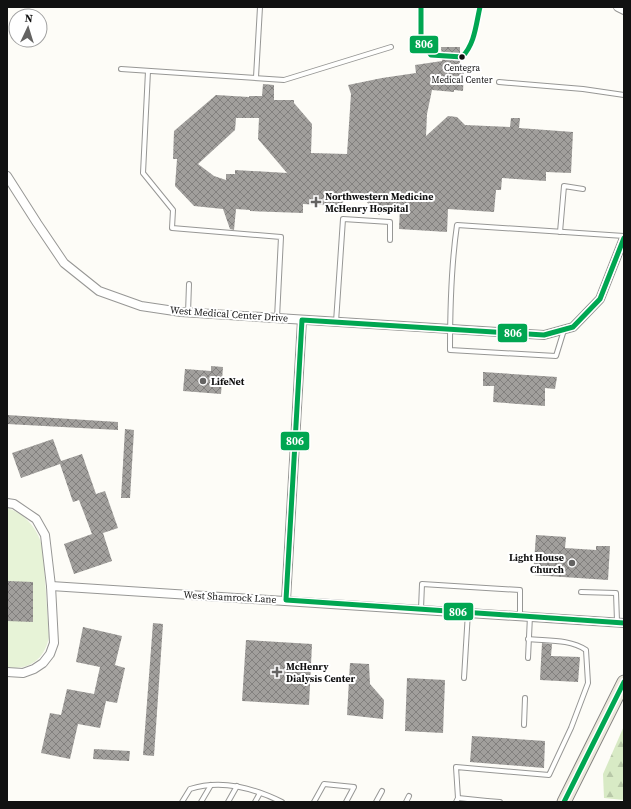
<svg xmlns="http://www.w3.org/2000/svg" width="631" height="809" viewBox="0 0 631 809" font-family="'Source Serif 4',serif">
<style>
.green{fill:#e7f3d7}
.forest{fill:url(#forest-firs)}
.building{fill:url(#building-cross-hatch);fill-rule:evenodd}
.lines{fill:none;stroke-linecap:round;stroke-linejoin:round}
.service-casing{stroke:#979795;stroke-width:6}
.minor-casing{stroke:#979795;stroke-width:10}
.primary-casing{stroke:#858482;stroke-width:15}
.service{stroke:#fffffe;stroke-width:4}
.minor{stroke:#fffffe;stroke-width:8}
.primary{stroke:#ede9dc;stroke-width:13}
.bus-1-casing{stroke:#fff;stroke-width:8}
.bus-1{stroke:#00a651;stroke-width:5}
.bus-dot{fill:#111;stroke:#fff;stroke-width:1.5}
.poi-dot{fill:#646362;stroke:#fff;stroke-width:1.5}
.labels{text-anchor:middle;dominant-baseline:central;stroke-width:4;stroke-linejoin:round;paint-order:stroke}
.bus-label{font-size:9px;fill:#111;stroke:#fff}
.poi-label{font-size:10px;font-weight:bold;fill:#111;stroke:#fff;text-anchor:start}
.street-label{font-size:10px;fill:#111;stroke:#fff}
.line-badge{stroke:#fff;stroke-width:1.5}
.badge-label{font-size:11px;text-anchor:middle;font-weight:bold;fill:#fff}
</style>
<defs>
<pattern id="forest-firs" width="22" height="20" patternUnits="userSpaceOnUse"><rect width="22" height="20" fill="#d8eac5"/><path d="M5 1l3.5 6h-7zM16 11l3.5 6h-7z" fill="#b8c8a8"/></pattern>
<pattern id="building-cross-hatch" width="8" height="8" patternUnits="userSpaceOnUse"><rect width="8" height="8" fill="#a19f9c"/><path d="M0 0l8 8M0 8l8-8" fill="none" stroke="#82807e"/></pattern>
</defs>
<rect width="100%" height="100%" fill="#fdfcf7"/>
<path class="green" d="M7,508c20,6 32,23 36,42l6,87c-4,21 -19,34 -42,30z"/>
<path class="forest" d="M624,726v74l-20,-2 -1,-24z"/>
<g class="building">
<path d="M441,47h19v7l-1,3 1,3v11h4l-1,20 -9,-1v2l-22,-2 -5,24 -1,22 22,-20 9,1 8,8 45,2 1,-9h9l-1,10 54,4 -2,41 -25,-1v9l-44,-3 -1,12h-5l-2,22 -46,-3 -1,23 -48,-3 1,-22 -11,-1 -10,9 -18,-19 -10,-1 -12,11 -36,-2v9l-53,-2v-1l-14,-1 -2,21 -4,-1 -7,-20 -29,-3 -19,-20 2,-27h-4l1,-28 42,-36 33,2v-1h13l1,-12 11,1v15h20v3l18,21 -1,29 36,1 4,-60 -3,-9 34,-7 34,-5 -1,-8 27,-4zM236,118h23l-1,21 29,34 -52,-3v4h-9v6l-12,-4 -16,-12 37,-34z"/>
<path d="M211,366l12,1 -2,27 -38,-3 2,-22 26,2z"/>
<path d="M483,372l74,5 -2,12 -10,-1v18l-52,-4 1,-16h-11z"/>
<path d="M7,415l111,7v8l-111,-6z"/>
<path d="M125,429l9,1 -4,68h-9z"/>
<path d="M53,439l8,22 21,-7 14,40 9,-3 13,37 -15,5 9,28 -38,13 -10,-30 28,-10 -13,-34 -6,2 -13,-38 -39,14 -9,-25z"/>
<path d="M536,535l30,2 -1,11 31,2v-4h14l-2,34 -75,-5z"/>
<path d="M8,581l25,1v40l-26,-1z"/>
<path d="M153,623l10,1 -9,132 -11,-1z"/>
<path d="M83,627l39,9 -7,29 10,3 -8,35 -11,-2 -6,27 -22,-4 -8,35 -29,-6 9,-40 11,2 6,-26 27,5 6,-27 -24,-5z"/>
<path d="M246,640l66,4 -3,61 -67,-4z"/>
<path d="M542,643l10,1 -1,12 29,1 -2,25 -38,-2z"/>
<path d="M350,663l19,1 1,20 14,16 -1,19 -36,-4z"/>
<path d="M407,678l38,2 -2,53 -38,-2z"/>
<path d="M472,736l73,5 -1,27 -74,-6z"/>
<path d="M94,749l36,2 -1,10 -36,-2z"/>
</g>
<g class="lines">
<g class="service-casing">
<g id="service">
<path d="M421,7v33l10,15 5,1"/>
<path d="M462,57c11,-8 15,-37 18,-50"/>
<path d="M121,69l163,11 107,-33"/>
<path d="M148,71l-5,102 30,37 -1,18 109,9 -4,81"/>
<path d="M256,77l4,-70"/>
<path d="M499,82l84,7 41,6"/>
<path d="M560,232l4,-46 19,3"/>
<path d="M188,313l1,-29"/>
<path d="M336,322l7,-103 47,3v18"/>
<path d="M564,330l-8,26 -106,-6c0,-42 1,-84 7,-125l167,11"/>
<path d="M581,592l35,1 1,28"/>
<path d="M421,609l1,-25 98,6v25"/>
<path d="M528,658l2,-42"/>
<path d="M464,678l4,-66"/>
<path d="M524,725l1,-27"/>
<path d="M458,798l29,3v1"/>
<path d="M487,801l13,1"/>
<path d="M182,802l8,-13c32,-10 63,-1 92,13"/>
<path d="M201,802l10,-17"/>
<path d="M228,802l9,-16"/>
<path d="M255,802l5,-9"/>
<path d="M314,802l10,-18 30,3 -8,15"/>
<path d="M376,802l6,-11"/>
<path d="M406,802l3,-6"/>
<path d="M456,802l2,-4 -2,-31 93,8 22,-47 17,-45 -2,-33c-16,-11 -39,-9 -58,-11"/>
</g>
</g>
<g class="minor-casing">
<g id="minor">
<path d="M618,7l6,3"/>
<path d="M7,176l30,47 27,40 35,28 42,15 40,6 363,23 29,-8 27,-28 24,-61"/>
<path d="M7,503l7,1 22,15 9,16 6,51 3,57 -4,11 -7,9 -9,6 -11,4 -16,-1"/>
<path d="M51,586l573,37"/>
<path d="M286,600l16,-280"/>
</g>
</g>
<g class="primary-casing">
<path id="primary" d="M564,802l60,-120"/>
</g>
<use href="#service" class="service"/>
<use href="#minor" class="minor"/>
<use href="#primary" class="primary"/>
<g class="bus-1-casing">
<g id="bus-1">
<path d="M421,7v33l10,15 31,2c13,-13 14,-33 18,-50"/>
<path d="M624,238l-24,61 -27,28 -29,8 -242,-15 -16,280 338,23"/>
<path d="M564,802l60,-120"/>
</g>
</g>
<use href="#bus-1" class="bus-1"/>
</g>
<circle class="bus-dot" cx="462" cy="57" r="3.5"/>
<g class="poi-dot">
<path d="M314 196h4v4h4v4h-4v4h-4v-4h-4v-4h4z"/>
<circle cx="203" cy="381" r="4"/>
<circle cx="572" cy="563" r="4"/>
<path d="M275 666h4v4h4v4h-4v4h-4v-4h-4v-4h4z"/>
</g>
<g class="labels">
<g class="bus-label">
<text x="462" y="68">Centegra<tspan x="462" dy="12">Medical Center</tspan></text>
</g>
<g class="poi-label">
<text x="325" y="196">Northwestern Medicine<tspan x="325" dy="12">McHenry Hospital</tspan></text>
<text x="211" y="381">LifeNet</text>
<text x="564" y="557" text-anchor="end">Light House<tspan x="564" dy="12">Church</tspan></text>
<text x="286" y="666">McHenry<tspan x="286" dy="12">Dialysis Center</tspan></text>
</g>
<g class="street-label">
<text transform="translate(229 314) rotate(4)">West Medical Center Drive</text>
<text transform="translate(230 597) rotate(3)">West Shamrock Lane</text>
</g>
</g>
<g class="line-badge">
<rect x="409" y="35" width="30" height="19" rx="4" fill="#00a651"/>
<rect x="497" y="323" width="31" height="20" rx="4" fill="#00a651"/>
<rect x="280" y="431" width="30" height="20" rx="4" fill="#00a651"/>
<rect x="443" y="602" width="31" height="19" rx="4" fill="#00a651"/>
</g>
<g class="badge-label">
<text x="424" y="48">806</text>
<text x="513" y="337">806</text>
<text x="295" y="445">806</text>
<text x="458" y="616">806</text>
</g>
<rect width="631" height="809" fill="none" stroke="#111111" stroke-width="16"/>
<g transform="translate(28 28) rotate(4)"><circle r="19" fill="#ffffff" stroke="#a0a0a0"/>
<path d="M0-3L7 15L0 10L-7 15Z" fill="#646362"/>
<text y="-6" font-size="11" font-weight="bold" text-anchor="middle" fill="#111111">N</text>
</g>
</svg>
